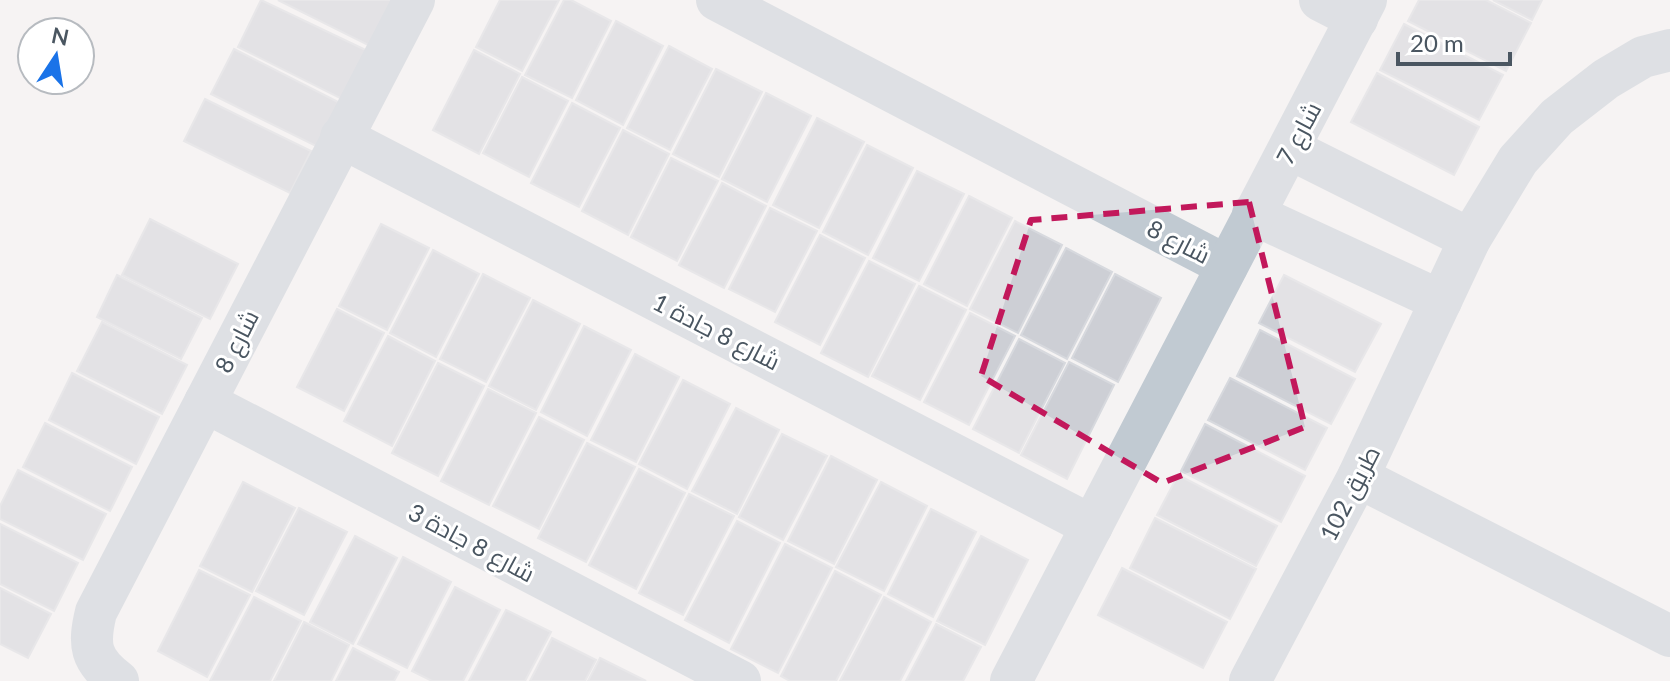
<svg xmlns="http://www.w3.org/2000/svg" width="1670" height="681" viewBox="0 0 1670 681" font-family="Lato,Cairo,sans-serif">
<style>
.building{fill:#cdcfd5;stroke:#d7d9de;stroke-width:2}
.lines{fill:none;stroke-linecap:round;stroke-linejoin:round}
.minor{stroke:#c1cad2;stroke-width:42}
.marked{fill:none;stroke:#c2185b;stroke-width:6;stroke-dasharray:16 10;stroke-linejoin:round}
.labels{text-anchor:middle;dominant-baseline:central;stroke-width:6;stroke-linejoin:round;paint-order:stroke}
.street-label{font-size:24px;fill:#4a5661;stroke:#fff}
</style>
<rect width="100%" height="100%" fill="#f5f3f3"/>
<g class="building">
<path d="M261,0l111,53 -24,49 -110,-55z"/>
<path d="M278,0h116l-20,48z"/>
<path d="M500,0h59l-37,71 -46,-24z"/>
<path d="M564,0h7l40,21 -39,77 -47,-23z"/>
<path d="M1419,0h67l45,23 -25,48 -98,-50z"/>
<path d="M1493,0h49l-10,20z"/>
<path d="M616,21l47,25 -40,79 -47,-25z"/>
<path d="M1404,24l99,51 -24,45 -99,-50z"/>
<path d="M669,46l43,23 -42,81 -43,-22z"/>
<path d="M234,49l108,55 -22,44 -109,-54z"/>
<path d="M474,50l46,24 -41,80 -46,-24z"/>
<path d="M716,69l46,23 -43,85 -46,-23z"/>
<path d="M1377,73l102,54 -25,48 -103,-53z"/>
<path d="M522,77l46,24 -39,76 -46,-24z"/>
<path d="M766,93l45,23 -44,86 -45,-23z"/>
<path d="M205,99l106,52 -21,42 -106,-52z"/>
<path d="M572,103l48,25 -41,79 -48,-24z"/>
<path d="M817,118l47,24 -45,86 -46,-23z"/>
<path d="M623,130l46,24 -41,81 -46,-24z"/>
<path d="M867,145l46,23 -45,87 -45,-23z"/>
<path d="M671,158l47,23 -41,80 -46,-24z"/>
<path d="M917,171l47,23 -45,87 -46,-23z"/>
<path d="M722,183l44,23 -42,82 -45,-23z"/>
<path d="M969,196l43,22 -45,88 -43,-22z"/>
<path d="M770,208l47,23 -42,81 -46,-23z"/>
<path d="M150,219l88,45 -28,55 -88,-44z"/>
<path d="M1015,221l47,24 -44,88 -48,-24z"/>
<path d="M381,224l48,24 -42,82 -48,-24z"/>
<path d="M820,235l45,23 -45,87 -45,-23z"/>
<path d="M1066,248l46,24 -45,87 -46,-24z"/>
<path d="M433,250l46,24 -43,83 -46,-24z"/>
<path d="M869,261l46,23 -47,93 -47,-24z"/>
<path d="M483,274l47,24 -44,84 -46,-23z"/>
<path d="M1115,274l46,24 -43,84 -46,-24z"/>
<path d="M117,275l85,43 -21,41 -84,-42z"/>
<path d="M1284,275l97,49 -26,48 -96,-49z"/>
<path d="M919,286l47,24 -46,90 -48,-24z"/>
<path d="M533,300l47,24 -44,86 -47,-24z"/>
<path d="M337,309l47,24 -40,78 -47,-24z"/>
<path d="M970,313l45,23 -46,89 -45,-23z"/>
<path d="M102,322l85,43 -25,49 -85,-43z"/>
<path d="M584,326l47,24 -44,86 -46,-24z"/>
<path d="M1260,330l95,49 -24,45 -94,-48z"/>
<path d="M388,336l47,25 -43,85 -48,-25z"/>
<path d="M1019,339l46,24 -46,90 -46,-24z"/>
<path d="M635,354l44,23 -43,85 -45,-22z"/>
<path d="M1069,362l45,23 -47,94 -46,-24z"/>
<path d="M438,363l46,23 -46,90 -46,-23z"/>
<path d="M72,373l87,44 -23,47 -87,-44z"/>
<path d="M1230,378l97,50 -22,42 -97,-50z"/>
<path d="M683,380l47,24 -43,85 -48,-25z"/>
<path d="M488,389l48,24 -47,92 -48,-24z"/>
<path d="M736,408l43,22 -42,84 -45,-23z"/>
<path d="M539,417l45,23 -45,89 -46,-23z"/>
<path d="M45,423l87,44 -22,44 -87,-44z"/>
<path d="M1205,424l100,52 -24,46 -100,-51z"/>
<path d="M782,434l45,22 -44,84 -44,-23z"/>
<path d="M587,443l48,24 -49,95 -48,-24z"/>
<path d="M831,456l46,24 -43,84 -46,-23z"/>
<path d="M639,469l46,24 -49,96 -47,-24z"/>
<path d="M18,470l88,44 -23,46 -83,-41v-13z"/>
<path d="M1178,475l99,51 -21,40 -99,-51z"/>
<path d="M243,482l52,26 -43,84 -52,-26z"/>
<path d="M881,482l46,24 -43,85 -48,-24z"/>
<path d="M689,494l45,22 -51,99 -44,-22z"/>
<path d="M299,508l48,24 -43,83 -48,-24z"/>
<path d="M931,509l45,23 -43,85 -45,-23z"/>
<path d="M1155,518l101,51 -26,50 -100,-51z"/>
<path d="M737,521l43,22 -51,100 -44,-23z"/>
<path d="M0,524l78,39 -24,48 -54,-27z"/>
<path d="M355,536l42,22 -44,86 -43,-22z"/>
<path d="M981,536l47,24 -43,85 -48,-24z"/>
<path d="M785,544l47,24 -54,105 -47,-24z"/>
<path d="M403,557l48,25 -44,86 -49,-24z"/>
<path d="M1122,568l105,54 -24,46 -105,-53z"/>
<path d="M199,570l51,25 -43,82 -49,-26z"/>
<path d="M835,571l46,24 -45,86h-46l-9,-5z"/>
<path d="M455,587l45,23 -37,71h-31l-20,-10z"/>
<path d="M0,588l51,26 -23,44 -28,-14z"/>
<path d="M254,597l47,24 -31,60h-60z"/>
<path d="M884,597l47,25 -31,59h-60z"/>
<path d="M506,610l45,22 -26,49h-56z"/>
<path d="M304,622l45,23 -18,36h-57z"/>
<path d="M936,624l45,23 -18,34h-57z"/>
<path d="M552,638l44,22 -11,21h-55z"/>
<path d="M353,648l46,24 -5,9h-58z"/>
<path d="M600,658l46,23h-58z"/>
</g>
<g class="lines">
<g class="minor">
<path d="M717,0l510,266"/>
<path d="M1320,0l37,19"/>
<path d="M341,137l751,389"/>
<path d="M1290,149l180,90"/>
<path d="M1253,214l188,87"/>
<path d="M205,402l535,279"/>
<path d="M1358,477l312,159"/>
<path d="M118,681c-28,-21 -30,-36 -22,-69l318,-612"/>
<path d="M1011,681l355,-681"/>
<path d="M1250,681l108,-204 112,-238 48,-79 39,-43 49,-38 37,-22 27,-7"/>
</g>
</g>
<path d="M0 0H1670V681H0ZM1249,202l56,225 -143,56 -181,-107 50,-156z" fill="#f5f3f3" fill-opacity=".55" fill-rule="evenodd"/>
<path class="marked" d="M1249,202l56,225 -143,56 -181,-107 50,-156z"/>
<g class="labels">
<g class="street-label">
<text transform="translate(1298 133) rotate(-62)">شارع 7</text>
<text transform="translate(1179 241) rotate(27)">شارع 8</text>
<text transform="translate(717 331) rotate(27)">شارع 8 جادة 1</text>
<text transform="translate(236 341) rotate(-63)">شارع 8</text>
<text transform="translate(1349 493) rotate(-63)">طريق 102</text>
<text transform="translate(472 542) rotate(28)">شارع 8 جادة 3</text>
</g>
</g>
<g transform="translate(56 56) rotate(12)"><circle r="38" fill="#ffffff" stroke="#b7bbc0" stroke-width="2"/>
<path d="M0-6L14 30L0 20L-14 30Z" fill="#1a73e8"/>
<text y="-12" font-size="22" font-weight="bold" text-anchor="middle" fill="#4a5661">N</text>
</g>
<path d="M1398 52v12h112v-12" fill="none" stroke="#4a5661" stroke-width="4"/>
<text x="1410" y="52" font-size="24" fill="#4a5661" stroke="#ffffff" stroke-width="6" paint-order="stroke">20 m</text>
</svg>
